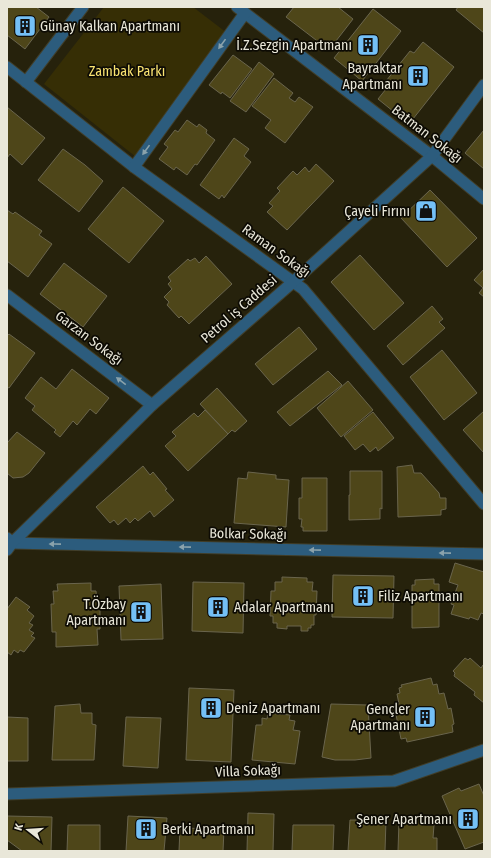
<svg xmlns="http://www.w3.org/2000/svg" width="491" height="858" viewBox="0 0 491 858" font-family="'Fira Sans Condensed',sans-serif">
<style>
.green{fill:#362e05}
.building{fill:#4e4619;stroke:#6a654d}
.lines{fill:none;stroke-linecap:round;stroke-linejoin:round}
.minor-casing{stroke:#413e29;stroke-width:13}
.tertiary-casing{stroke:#413e29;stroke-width:13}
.minor{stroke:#2c5c7d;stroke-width:11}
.tertiary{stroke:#2c5c7d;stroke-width:11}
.oneway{fill:#8aa2ab}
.labels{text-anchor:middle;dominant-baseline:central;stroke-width:3.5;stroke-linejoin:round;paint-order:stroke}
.poi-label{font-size:14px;fill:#e9e7d9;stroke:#0d0b04;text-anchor:end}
.park-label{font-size:14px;fill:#fae471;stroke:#0d0b04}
.street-label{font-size:14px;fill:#e9e7d9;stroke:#0d0b04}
</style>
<rect width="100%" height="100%" fill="#26220c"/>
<path class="green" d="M104,7h89l34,26 -91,124 -92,-73z"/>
<g class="building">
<path d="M7,7h29l13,10 -24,32 -18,-14z"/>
<path d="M294,7h44l15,12 -24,31 -43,-33z"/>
<path d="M458,7h26v26l-28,-23z"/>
<path d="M373,9l28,22 -39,50 -28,-23z"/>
<path d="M423,42l31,25 -45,57 -31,-25 8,-10 -4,-3 28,-35 4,2z"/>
<path d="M233,55l19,14 -22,29 -8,-6 -1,2 -12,-9z"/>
<path d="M259,62l15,12 -28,38 -16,-11z"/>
<path d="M274,78l19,15 -4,5 6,4 4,-5 14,10 -28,36 -20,-15 6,-8 -19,-14z"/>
<path d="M7,107l38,31 -23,27 -12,-11 -3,4z"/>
<path d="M187,120l10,7 2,-3 8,6 -1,3 9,7 -18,25 -2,-1 -8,11 -11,-8 -2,3 -15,-11 9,-12 -4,-3 11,-14 3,2z"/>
<path d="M484,130v39l-19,-16z"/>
<path d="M234,138l15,11 -5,7 7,6 -27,36 -2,-3 -3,4 -19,-14z"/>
<path d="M63,149l22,16 18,16 -24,31 -41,-32z"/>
<path d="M316,164l18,17 -47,49 -20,-18 6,-6 -4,-3 11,-12 -3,-3 16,-17 4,4 8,-8 4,5z"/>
<path d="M123,187l41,34 -35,42 -41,-34z"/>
<path d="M430,190l47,48 -30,29 -46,-49z"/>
<path d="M7,210l6,4 2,-2 27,19 -3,4 13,9 -24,33 -21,-16z"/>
<path d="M360,255l44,48 -30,27 -43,-48z"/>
<path d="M206,256l26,28 -43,40 -8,-8 -2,2 -12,-13 2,-3 -5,-5 8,-8 -4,-5 3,-3 -3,-4 20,-18 2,2 5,-3 4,5z"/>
<path d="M64,263l43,33 -24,31 -43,-33z"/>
<path d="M484,269v28l-5,-4 4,-5 -9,-8z"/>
<path d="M432,306l11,13 -4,3 6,6 -42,37 -16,-19z"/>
<path d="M299,327l18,22 -44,36 -18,-21z"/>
<path d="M9,334l26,19 -26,35 -2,-1v-51z"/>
<path d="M442,350l35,43 -33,27 -34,-43z"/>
<path d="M72,369l37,29 -13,16 -6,-5 -13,16 -4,-4 -13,16 -6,-5 2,-2 -24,-20 3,-4 -10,-8 16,-21 15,12z"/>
<path d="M328,371l14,14 -52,41 -13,-14z"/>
<path d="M348,381l25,29 -32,27 -24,-29z"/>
<path d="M217,388l30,33 -12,11 -3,-2 -4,4 -28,-30z"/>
<path d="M205,410l23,24 -40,37 -23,-25 11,-10 -4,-4 22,-19 4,4z"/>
<path d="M484,411v42l-21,-23z"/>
<path d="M373,412l21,26 -16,13 -2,-4 -6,5 -7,-8 -8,6 -11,-14z"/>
<path d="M17,432l28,21 -16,20 -6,4 -10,1 -6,-5v-30z"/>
<path d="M412,465l2,8h7l18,20 1,5h6v11l-5,1v5l-43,2 -1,-50z"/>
<path d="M143,466l7,9 3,-3 14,17 -2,1 9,10 -20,17 -4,-6 -12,10 -3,-3 -5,5 -4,-5 -8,7 -4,-5 -4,3 -14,-16z"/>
<path d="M350,471h32v38l-2,-1v11l-31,1v-25h1z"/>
<path d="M248,472l28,3v4l13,1 -3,47 -52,-4 4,-45 9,1z"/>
<path d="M302,478h25v53h-24v-4h-2l1,-8h-3v-21h3z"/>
<path d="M455,563l29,9v42l-3,-1 -3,7 -8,-3 -1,2 -18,-5 3,-9 -3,-1 7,-19 -9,-3z"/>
<path d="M333,575l61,1 -1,42 -61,-1z"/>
<path d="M282,577l25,1v4h6l-1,9h5l-1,24h-2v10h-3v3h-3v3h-7v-5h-14v3l-10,-1v-5h-4v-7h-3l1,-25h4v-9h7z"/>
<path d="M434,579v5h5v43l-27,1v-43h3v-5z"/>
<path d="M193,582l51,1 -1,50 -51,-2z"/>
<path d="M91,583v8h5l1,12h3v26h-3l1,16 -42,2v-15h-4l-1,-28h3l-1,-13h5l-1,-7z"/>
<path d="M161,584l2,55 -42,1 -2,-54z"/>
<path d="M16,597l14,10 -3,3 7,6 -5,7 4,2 -4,5 5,3 -3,3 4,2 -11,14 -4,-2 -2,3 -4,-3 -3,5 -4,-3v-43z"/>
<path d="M465,658l3,2 2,-2 11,10 2,-3 1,1v37l-10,-8 1,-3 -21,-16 1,-3 -2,-2z"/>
<path d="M431,678l2,7 4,-1 2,10 5,-1 4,16 3,-1 3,16 -2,1 1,7 -46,10 -1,-4 -5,1 -7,-34 5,-1 -2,-10 3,-1 -1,-5 3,-1 -1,-2z"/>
<path d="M189,688l45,2 -3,72 -45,-2z"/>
<path d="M80,704l1,9h11v11l4,1 -2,35h-42l3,-54z"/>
<path d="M331,704l37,1 3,53 -16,2h-20l-13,-3z"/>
<path d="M268,713l22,2 -1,5 6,1 -2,9 7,1 -5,33 -43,-4 4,-35h6v-7l5,1z"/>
<path d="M7,717l21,1v43h-21z"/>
<path d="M126,717l35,1 -3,50 -35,-2z"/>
<path d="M479,784l5,12v46l-19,7 -23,-53 17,-8 2,3z"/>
<path d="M248,813l26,1 -1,37h-26z"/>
<path d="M7,816l45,1 -1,34h-29l-15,-11z"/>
<path d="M128,816l39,2 -3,33h-38z"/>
<path d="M403,818l24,1v6h7l-1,13h4v13h-39l1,-30 4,1z"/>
<path d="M350,820h36l-1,31h-37z"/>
<path d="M68,825h32v26h-33z"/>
<path d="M293,825h41l-1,26h-41z"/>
<path d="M180,828l44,1 -1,22h-44z"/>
</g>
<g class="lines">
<g class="minor-casing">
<g id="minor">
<path d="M237,7l195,149 52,43"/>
<path d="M7,67l127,100 169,122 181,215"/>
<path d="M26,82l57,-75"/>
<path d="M134,167l111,-154"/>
<path d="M7,295l145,110"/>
<path d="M7,538l5,5 472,11"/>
<path d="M7,794l387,-13 90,-31"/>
</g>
</g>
<g class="tertiary-casing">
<path id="tertiary" d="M7,550l5,-7 88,-86 52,-52 141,-123 139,-126 52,-71"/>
</g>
<use href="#minor" class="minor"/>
<use href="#tertiary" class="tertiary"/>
</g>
<defs><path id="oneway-solid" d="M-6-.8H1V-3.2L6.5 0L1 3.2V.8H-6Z"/></defs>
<g class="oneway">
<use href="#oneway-solid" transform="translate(222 44) rotate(126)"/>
<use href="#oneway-solid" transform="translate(146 150) rotate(126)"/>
<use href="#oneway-solid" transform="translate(121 381) rotate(-143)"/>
<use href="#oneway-solid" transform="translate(55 544) rotate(-179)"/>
<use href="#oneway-solid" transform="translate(185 547) rotate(-179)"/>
<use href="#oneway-solid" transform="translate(315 550) rotate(-179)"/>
<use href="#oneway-solid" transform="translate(445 553) rotate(-179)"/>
</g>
<defs>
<g id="building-square" transform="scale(1.15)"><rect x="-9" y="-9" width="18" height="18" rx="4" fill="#74c0f6" stroke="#0d0b04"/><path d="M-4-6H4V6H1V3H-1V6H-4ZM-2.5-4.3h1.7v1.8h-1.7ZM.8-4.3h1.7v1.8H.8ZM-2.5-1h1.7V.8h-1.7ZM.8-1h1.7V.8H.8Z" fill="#111"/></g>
<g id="shop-square" transform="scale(1.15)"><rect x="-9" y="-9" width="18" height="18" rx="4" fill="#74c0f6" stroke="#0d0b04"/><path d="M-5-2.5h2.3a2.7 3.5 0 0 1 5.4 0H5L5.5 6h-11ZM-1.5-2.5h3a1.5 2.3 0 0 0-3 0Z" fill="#111"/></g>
</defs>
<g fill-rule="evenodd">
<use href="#building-square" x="25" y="26"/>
<use href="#building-square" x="368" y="45"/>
<use href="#building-square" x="418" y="76"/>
<use href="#shop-square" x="426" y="211"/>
<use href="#building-square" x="363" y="596"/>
<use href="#building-square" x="218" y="607"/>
<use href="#building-square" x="141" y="612"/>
<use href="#building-square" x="211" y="708"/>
<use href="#building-square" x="425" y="717"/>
<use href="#building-square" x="468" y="819"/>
<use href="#building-square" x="146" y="829"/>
</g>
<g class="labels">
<g class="poi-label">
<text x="40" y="26" text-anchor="start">Günay Kalkan Apartmanı</text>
<text x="352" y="45">İ.Z.Sezgin Apartmanı</text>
<text x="402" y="68">Bayraktar<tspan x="402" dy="16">Apartmanı</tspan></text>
<text x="410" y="211">Çayeli Fırını</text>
<text x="378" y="596" text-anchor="start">Filiz Apartmanı</text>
<text x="126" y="604">T.Özbay<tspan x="126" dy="16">Apartmanı</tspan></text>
<text x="234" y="607" text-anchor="start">Adalar Apartmanı</text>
<text x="226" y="708" text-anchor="start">Deniz Apartmanı</text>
<text x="410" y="709">Gençler<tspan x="410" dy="16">Apartmanı</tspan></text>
<text x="452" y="819">Şener Apartmanı</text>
<text x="162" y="829" text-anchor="start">Berki Apartmanı</text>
</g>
<g class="park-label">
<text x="127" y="71">Zambak Parkı</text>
</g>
<g class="street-label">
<text transform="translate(427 134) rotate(38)">Batman Sokağı</text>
<text transform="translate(276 251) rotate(36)">Raman Sokağı</text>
<text transform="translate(239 309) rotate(-41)">Petrol iş Caddesi</text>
<text transform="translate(89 338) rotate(37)">Garzan Sokağı</text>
<text transform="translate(248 534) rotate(1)">Bolkar Sokağı</text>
<text transform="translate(248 771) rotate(-2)">Villa Sokağı</text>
</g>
</g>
<rect width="491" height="858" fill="none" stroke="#e9e7d9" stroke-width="16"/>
<g transform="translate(28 830) rotate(287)" stroke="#0d0b04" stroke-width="3" paint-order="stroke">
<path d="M0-3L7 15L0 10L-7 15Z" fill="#e9e7d9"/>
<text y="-6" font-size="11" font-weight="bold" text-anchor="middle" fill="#e9e7d9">K</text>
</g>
</svg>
